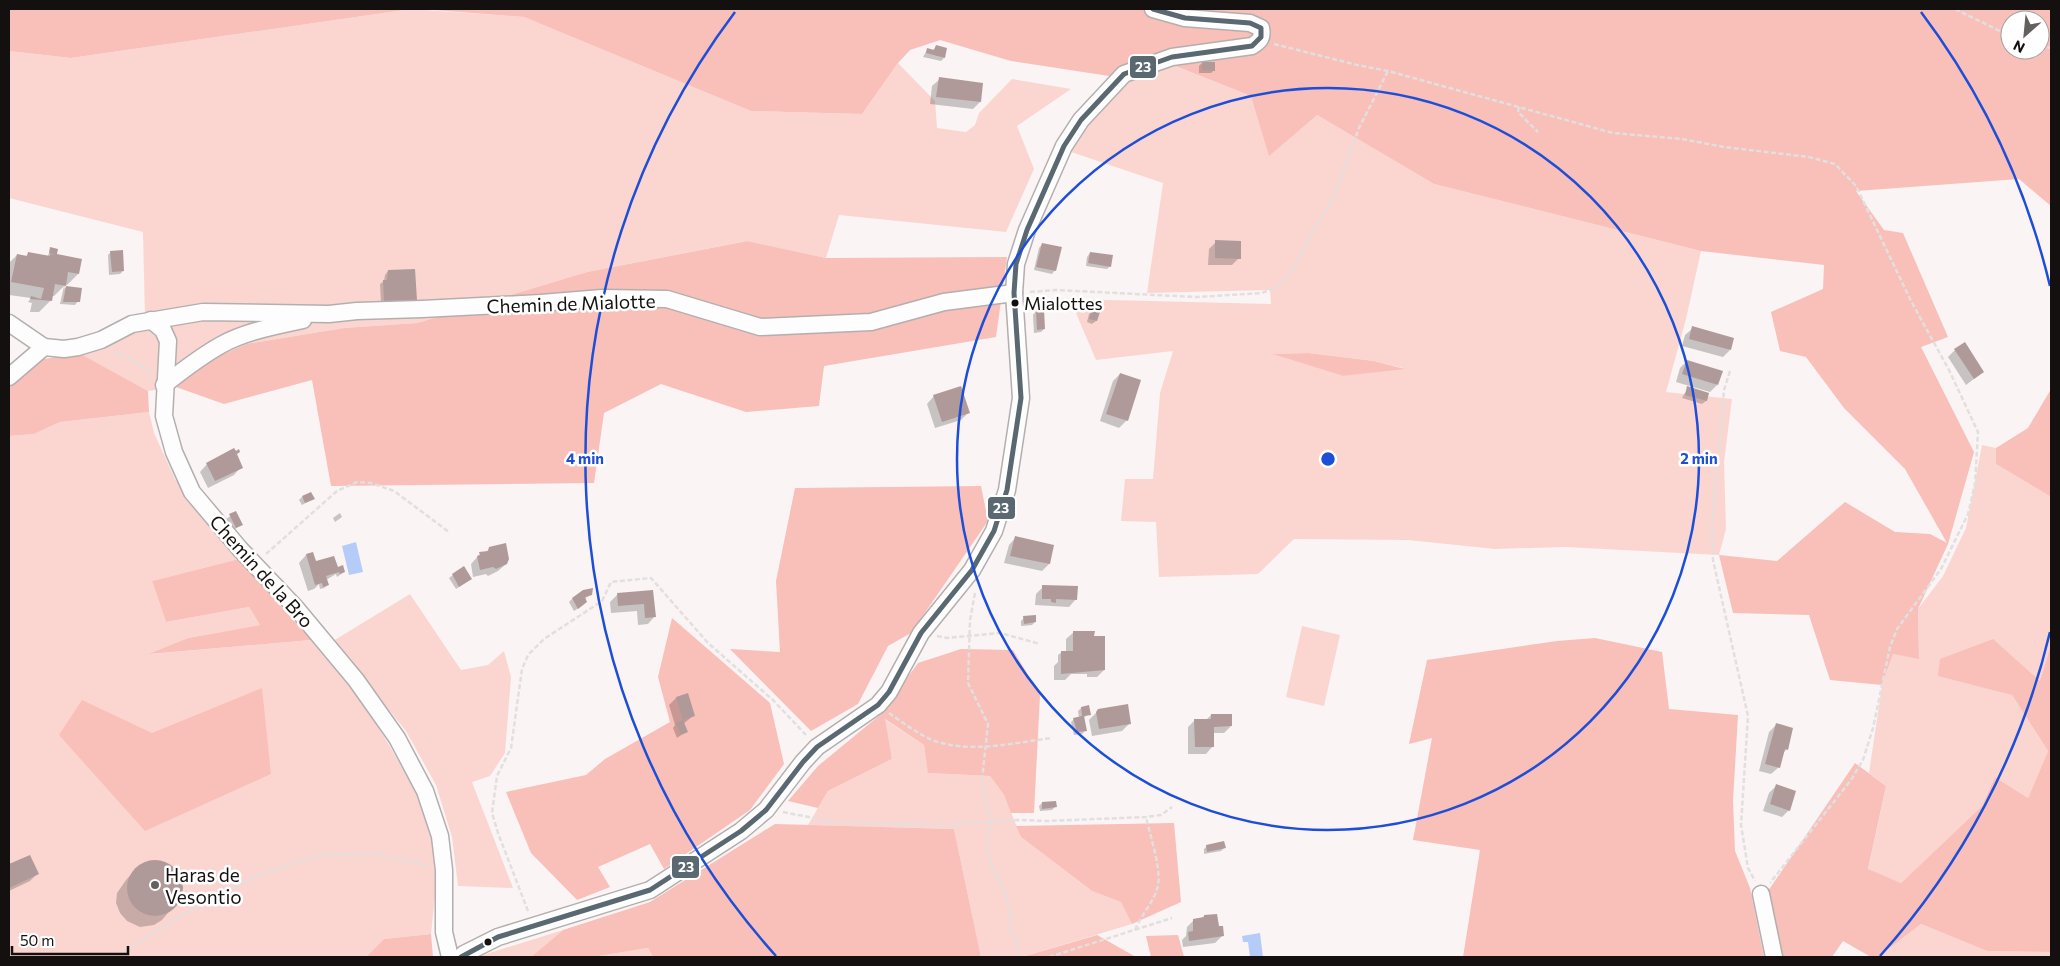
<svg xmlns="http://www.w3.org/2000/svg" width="2060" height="966" viewBox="0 0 2060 966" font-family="Commissioner,sans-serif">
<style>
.green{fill:#fbd6d1;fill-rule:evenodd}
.forest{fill:#f9bfb9;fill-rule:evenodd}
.water{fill:#b5ccf9}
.shadow{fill:#0003}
.building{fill:#af9a99}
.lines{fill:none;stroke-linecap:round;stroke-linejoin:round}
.minor-casing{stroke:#b4afaf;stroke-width:19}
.path{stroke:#e1e0df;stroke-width:2.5;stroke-dasharray:5 2.5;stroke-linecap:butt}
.minor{stroke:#fefdfd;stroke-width:16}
.bus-1-casing{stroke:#fff;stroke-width:9}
.bus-1{stroke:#5a6971;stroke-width:5}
.ring{fill:none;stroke:#1d4ed8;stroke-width:2.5}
.bus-dot{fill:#14100f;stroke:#fff;stroke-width:2}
.poi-dot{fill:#64605f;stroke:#fff;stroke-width:2}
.labels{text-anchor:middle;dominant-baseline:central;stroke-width:5;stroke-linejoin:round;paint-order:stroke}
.bus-label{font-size:18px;fill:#14100f;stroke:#fff;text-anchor:start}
.street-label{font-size:19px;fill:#14100f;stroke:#fff}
.poi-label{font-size:19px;fill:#14100f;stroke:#fff;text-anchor:start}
.centre{fill:#1d4ed8;stroke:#fff;stroke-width:2.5}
.ring-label{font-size:15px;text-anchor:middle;font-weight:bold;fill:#1d4ed8;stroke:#fff;stroke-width:5;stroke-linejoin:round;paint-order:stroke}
.line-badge{stroke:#fff;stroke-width:2}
.badge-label{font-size:14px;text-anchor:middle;font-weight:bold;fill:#fff}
</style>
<rect width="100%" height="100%" fill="#faf4f4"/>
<g class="green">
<path d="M411,9l113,8 227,94 111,3 36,-51 37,38 2,27 29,4 9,-7 4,-12 33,-34 59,10 -54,37 17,43 -28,63 -167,-17 -13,43 -80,-17 -159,31 -170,51 -73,5 -98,16 -40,18 -30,25 -28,4 -67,-37 64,-36 -2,-86 -134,-34v-147l62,7z"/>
<path d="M1173,65l78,31 66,19 117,69 267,67 -15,68 -20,73 66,7 -8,63 2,67 -7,26 -154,-8 -70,2 -87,-9 -114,-1 -36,35 -99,3 -3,-55 -35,-1 4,-42h28l7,-86 13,-42 -77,9 -26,-61 201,5 -1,-14 -123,3 16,-110 -92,-31 13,-33 45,-40zM1308,353l66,8 29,7 -60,8 -68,-22z"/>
<path d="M149,412l5,21 21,46 64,80 -87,22 14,41 83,-15 11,18 -72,13 -37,16 160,-14 46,54 32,51 28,49 15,46 4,45 -5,49 -47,5 -18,18h-357v-521l25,-2 26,-12z"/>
<path d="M1982,445l14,3v16l55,33v148l-11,37 -28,13 36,56 -20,47 -33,-21 -13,29 -81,77 -33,-13 18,-84 -17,-13 13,-88 11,-31 26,4 -1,-49 25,-33 23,-48z"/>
<path d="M410,594l51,76 27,-5 16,-14 7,26 -6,76 -15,23 -18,6 41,106 -55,-2 -6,-49 -16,-52 -30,-54 -73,-90z"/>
<path d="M1302,626l38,9 -16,71 -38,-9z"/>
<path d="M884,719l40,26 5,28 61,3 14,19 17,42 71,54 30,11 10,22 -110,33h-41l-27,-128 -146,-4 20,-34 64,-32z"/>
<path d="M1921,924l66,27 64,1v5h-173z"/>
<path d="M563,930l-32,27h-51l3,-2z"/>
<path d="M648,948l5,9h-60z"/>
</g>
<g class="forest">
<path d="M9,9h402l-340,49 -62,-7z"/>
<path d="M421,9h1630v197l-32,-27 -163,12 28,39 19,3 45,104 -27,10 53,105 -26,92 -30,65 1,50 -26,-5 -11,31 -52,-5 -21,-65 -76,-2 -14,-58 58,6 68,-59 50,30 35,2 17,9 -42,-74 -61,-61 -38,-51 -26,-6 -9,-39 52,-23 1,-24 -123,-14 -267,-67 -117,-69 -48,41 -18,-60 -78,-31 -44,14 -118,-18 -71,-21 -30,10 -12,13 -36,51 -111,-3 -227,-94zM2010,20h30v30h-30z"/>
<path d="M747,241l79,17 181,-1 -11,80 -172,29 -5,40 -73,6 -85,-28 -57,29 -10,70 -263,3 -19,-106 -88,24 -48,-17 30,-25 40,-18 98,-16 73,-5 170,-51z"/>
<path d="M1308,353l66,8 31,8 -62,7 -70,-22z"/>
<path d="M81,354l67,37 1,21 -89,10 -26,12 -25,2v-52l34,-25z"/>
<path d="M2051,389v108l-55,-33v-16l32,-20z"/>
<path d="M981,486l7,35 -77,112 -23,13 -30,58 -47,27 -81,-82 50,3 -4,-71 19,-93z"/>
<path d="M239,559l72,81 -162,14 39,-16 72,-13 -11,-18 -83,15 -14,-41z"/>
<path d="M672,618l98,85 14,61 -34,46 -86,59 -14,-25 -52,23 12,20 -33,13 -46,-47 -25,-61 80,-17 19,-16 65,-37 -12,-45z"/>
<path d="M1595,638l67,14 7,57 69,6 -5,86 2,50 15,37 14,69h-301l17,-107 -67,-10 19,-102 -23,6 18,-84 130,-19z"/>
<path d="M1993,639l47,42 11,-36v307l-64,-1 -66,-27 -43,33h-7l-28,-16 -11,16h-53l-15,-60 91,-134 31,23 -18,83 33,14 81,-77 13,-29 33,21 20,-47 -36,-56 -74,-19 2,-17z"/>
<path d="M961,649l52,1 27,45 -6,118h-23l-7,-18 -14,-19 -62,-3 -4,-28 -39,-26 7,40 -64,32 -10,17 -30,-7 30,-35 62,-51 38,-52z"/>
<path d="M262,688l9,86 -126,57 -86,-96 23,-35 70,33z"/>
<path d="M1174,823l7,79 -49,22 -11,-22 -29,-11 -71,-54 -5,-11z"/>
<path d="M775,824l179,5 27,128h-328l-5,-9 -55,9h-62l32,-27 87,-28z"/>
<path d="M431,934l2,23h-67l18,-18z"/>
<path d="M1097,935l39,22h-114z"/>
<path d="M1178,935l6,22h-33l-5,-21z"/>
</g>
<g class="water">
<path d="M356,542l7,30 -14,3 -7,-29z"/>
<path d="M1260,933l3,24h-13l-2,-15h-5l-1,-6z"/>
</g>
<g class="shadow">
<path d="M936,47l8,11 -3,3 -18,-4 4,-7h6z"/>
<path d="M1202,63l12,7 -3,3h-12v-7z"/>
<path d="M940,79l40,23 -7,7 -43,-5 2,-18z"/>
<path d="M1216,242l23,16 -7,7h-24l1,-16z"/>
<path d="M1042,244l13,26 -3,4 -18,-4 5,-22z"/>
<path d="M51,249l5,6 22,19 -11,11 -2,-1 -1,5 2,-2 12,14 -3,4 -15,-1 4,-18 -10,10h-2l-2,5 -11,11h-9l2,-9 -4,-1 3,-4 -22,-3v-32l8,-8 8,2 4,-4 18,4z"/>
<path d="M111,252l12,19 -3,3 -11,1 -1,-20z"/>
<path d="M1090,253l20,13 -3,3 -21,-3 1,-9z"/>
<path d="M388,271l28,28 -3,3 -32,2 -1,-20 4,-3 1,-6z"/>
<path d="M1036,311l8,18 -3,3 -7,1 -1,-18z"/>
<path d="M1092,311l6,2 -2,8 -4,3 -5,-2 2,-8z"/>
<path d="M1693,328l37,22 -7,7 -41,-11 3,-11z"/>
<path d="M1955,350l28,22 -17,13 -18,-28z"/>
<path d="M1687,361l30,24 -7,7 -34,-10 4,-14z"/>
<path d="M1120,374l7,46 -8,8 -19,-7 13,-40z"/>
<path d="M1688,388l20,6 -2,7 -4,3 -20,-6z"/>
<path d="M934,396l34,17 -7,7 -26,8 -8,-24z"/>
<path d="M236,454l5,13 -7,8 -26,13 -8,-16 7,-8z"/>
<path d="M302,497l11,2 -11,6 -3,-5z"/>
<path d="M235,513l6,11 -8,7 -7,-12z"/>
<path d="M340,513l2,4 -7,5 -2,-4z"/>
<path d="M1016,537l37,9 -4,18 -7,7 -38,-8 5,-18z"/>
<path d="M490,548l16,16 -8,7 -10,5 -2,-2 -13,3 -2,-13 9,-10 6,-2z"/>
<path d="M312,554l3,8 29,10 -7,5 -1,-3 -10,6 2,5 -4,3 -4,1 -1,-5 -5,5 -6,2 -9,-28 7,-8z"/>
<path d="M464,567l7,12 -15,10 -7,-11z"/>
<path d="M1043,587l33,12 -7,8 -34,-2 1,-11z"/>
<path d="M652,591l3,25 -7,8 -10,1 -1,-14 -26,2 -1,-11 7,-7z"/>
<path d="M591,595l-7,4 -1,6 -9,6 -5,-9 4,-4z"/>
<path d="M1024,618l11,4 -3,3 -11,1v-5z"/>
<path d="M1074,632l19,5 11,33 -7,7h-10v-3h-16l-6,6h-11v-14l4,-4v-7l4,-3h4v-13z"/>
<path d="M687,695l6,21 -10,8 4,7 -10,7 -4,-10 2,-3 -6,-20 7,-7z"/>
<path d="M1081,708l8,6 -6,4 2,13 -3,3 -8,1 -3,-13 3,-3 5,-1 -1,-7z"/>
<path d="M1099,710l30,14 -7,7 -30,5 -3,-16z"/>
<path d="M1211,715l20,11 -7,7h-11v13l-7,8h-18v-27l7,-7h11z"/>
<path d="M1776,725l11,24 -5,5 -3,13 -8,7 -12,-3 10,-39z"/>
<path d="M1776,786l13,24 -7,7 -19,-6 6,-18z"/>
<path d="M1042,803l13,4 -3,3 -12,1 -1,-5z"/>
<path d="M1207,846l17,2 -3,3 -17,3v-5z"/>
<path d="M29,856l8,18 -7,7 -21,10v-26z"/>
<path d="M156,861l15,6 9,12 2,9 -4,13 -16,19 -8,5 -14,2 -13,-6 -7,-8 -4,-10 1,-10 9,-13 11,-12 12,-6z"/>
<path d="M1204,916l14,12 4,8 -7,7 -32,4 -1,-7 4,-4 1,-9 7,-7 7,-1z"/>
</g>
<g class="building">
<path d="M936,45l11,3 -2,10 -19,-5 1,-5 7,2z"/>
<path d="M1202,62h13v9l-13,-1z"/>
<path d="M939,77l44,6 -2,19 -45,-5z"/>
<path d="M1215,240l26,1v18l-26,-1z"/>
<path d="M1042,243l20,4 -6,24 -20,-4z"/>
<path d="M50,247l8,2 -1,5 25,5 -3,15 -11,-2 -2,14 -11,-2 -3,17 -22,-2 1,-3 10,3 3,-11 -33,-6 6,-28 10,2 1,-4 22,4v-2l5,1 -6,-2z"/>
<path d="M123,250l1,21 -12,1 -2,-21z"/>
<path d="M1090,252l23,3 -2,12 -23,-4z"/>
<path d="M415,269l2,31 -33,1 -1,-21h4l1,-10z"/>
<path d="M66,286l16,2 -2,14h-17z"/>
<path d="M1044,309l1,20 -8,1 -1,-20z"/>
<path d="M1092,309l8,3 -3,9 -8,-2z"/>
<path d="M1692,326l42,12 -3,12 -42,-11z"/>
<path d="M1965,342l19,30 -10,7 -20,-30z"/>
<path d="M1687,360l36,11 -5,14 -36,-11z"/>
<path d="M1120,373l21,7 -13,41 -22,-7z"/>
<path d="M961,386l9,27 -28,9 -9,-27z"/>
<path d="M1687,386l22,7 -2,8 -22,-6z"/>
<path d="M234,448l2,3 3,-2 1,3 -3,2 6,14 -28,13 -9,-18z"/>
<path d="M311,492l4,7 -10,4 -3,-7z"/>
<path d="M236,511l7,14 -7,3 -7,-14z"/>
<path d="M1015,536l39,9 -4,19 -40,-8z"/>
<path d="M506,543l3,16 -2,5 -11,5 -3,-2 -13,3 -3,-14 3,-1 -1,-3 9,-1 1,-4z"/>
<path d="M313,552l3,9 18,-5 4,11 5,-2 2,7 -5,2 -1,-2 -13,4 3,9 -6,2 -1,-4 -7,2 -9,-31z"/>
<path d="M464,566l8,13 -13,8 -7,-13z"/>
<path d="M1042,585l36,1 -1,14 -21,-1v4l-5,-1v-3h-9z"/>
<path d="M593,588l-1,7 -7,2 2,5 -9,7 -6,-11 11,-8z"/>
<path d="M653,590l3,27 -11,1 -1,-14 -26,2 -1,-13z"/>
<path d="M1036,615v7l-12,2 -1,-8z"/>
<path d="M1073,631h22l-1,5h11v34l-44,4v-23h12z"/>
<path d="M688,693l7,23 -12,4 5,12 -7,3 -5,-12 7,-3 -7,-23z"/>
<path d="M1128,704l3,20 -32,5 -3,-17 2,-3z"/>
<path d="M1089,705l2,10 -7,1 3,15 -10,1 -4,-14 9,-2 -1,-9z"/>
<path d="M1211,714h21v12l-18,1v20h-19l-1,-28h17z"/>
<path d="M1776,723l17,5 -5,22 -3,-1 -5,19 -15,-4z"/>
<path d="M1776,784l20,7 -6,20 -20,-7z"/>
<path d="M1056,801l1,6 -15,2v-7z"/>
<path d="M1224,841l2,7 -19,4 -1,-7z"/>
<path d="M30,855l9,19 -30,14v-24z"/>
<circle cx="155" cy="888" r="28"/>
<path d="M1217,914l2,12h4l1,10 -35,5 -1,-9 5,-1v-12l11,-2v-2z"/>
</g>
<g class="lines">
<g class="minor-casing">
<g id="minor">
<path d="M151,320l12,10 5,11 -4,75 10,36 18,40 48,57 56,59 60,72 41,58 28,53 15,45 4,34v62l6,25"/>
<path d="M9,323l35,24 20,2 14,-2 23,-7 31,-16 71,-12 126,2 28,-3 65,-2 119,-6 61,-5 65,1 93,28 111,-5 73,-20 70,-9"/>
<path d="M9,377l35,-30"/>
<path d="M164,385c19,-15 37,-29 57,-40 25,-14 55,-19 82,-25"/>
<path d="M1761,894l13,63"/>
<path d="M461,957l3,-3 34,-17 152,-47 91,-59 25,-21 37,-48 14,-15 61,-42 11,-13 32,-59 51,-63 22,-39 13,-41 14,-92 -7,-105 2,-29 11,-34 37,-84 17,-26 43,-46 48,-17 80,-11c8,-5 11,-8 9,-18l-11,-5 -65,-5 -32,-9"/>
</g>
</g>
<g class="path">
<path d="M1955,9l55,27"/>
<path d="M1274,44l83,21 31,6 225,62 69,6 42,8 85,10 26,7 21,22 55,115 38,69 29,62 -3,52 -7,30 -27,55 -44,60 -7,18 -17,81 -10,32 -12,20 -81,103"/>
<path d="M2040,46l11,2"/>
<path d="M1519,107l-1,5 20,20"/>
<path d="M1030,292l26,-2 141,7 65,-4 14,-6 12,-11 9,-13 9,-20 28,-45 25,-70 29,-57"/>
<path d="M114,352c15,4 27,11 37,23"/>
<path d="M1730,371l-6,19 -12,132 1,38 35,156 -7,109 7,43 7,13"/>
<path d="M266,554l71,-63 20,-9 14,1 23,8 55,41"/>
<path d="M975,593l-5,27 -2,63 20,41 -6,56 4,26 5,16 -4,26 5,18 13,26 6,24v15l6,11 2,15"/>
<path d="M937,636l10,2 53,-5 40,11"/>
<path d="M889,713c14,10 28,20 43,27 37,14 81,3 119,-2"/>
<path d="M783,812l51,10 103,3 82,-5 28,1 99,-4 15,-2 11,-8"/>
<path d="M528,911l-30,-78 -6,-20 5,-37 14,-28 11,-79 6,-14 16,-16 58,-38 9,-19 40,-4 57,65 65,57 33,35"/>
<path d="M1135,930c6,-15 18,-27 22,-41 6,-17 -7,-53 -11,-72"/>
<path d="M125,951l79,-49 55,-27 61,-20 61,-1 47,12"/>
<path d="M1049,957l123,-39"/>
</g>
<use href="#minor" class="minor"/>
<g class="bus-1-casing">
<path id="bus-1" d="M461,957l37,-20 152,-47 91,-59 25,-21 37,-48 14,-15 61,-42 11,-13 32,-59 51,-63 22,-39 13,-41 14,-92 -7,-105 2,-29 11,-34 37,-84 17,-26 43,-46 48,-17 80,-11 9,-9v-9l-11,-5 -65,-5 -32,-9"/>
</g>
<use href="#bus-1" class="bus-1"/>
</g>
<g class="ring">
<circle cx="1328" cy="459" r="371"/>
<path d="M2050 632A743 743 0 0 1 1880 956M776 956A743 743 0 0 1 735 12M1921 12A743 743 0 0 1 2050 286"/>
</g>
<g class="bus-dot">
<circle cx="1015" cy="303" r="4.5"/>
<circle cx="488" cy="942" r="4.5"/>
</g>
<circle class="poi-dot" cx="155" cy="885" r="5"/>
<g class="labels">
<g class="bus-label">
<text x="1024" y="303">Mialottes</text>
</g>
<g class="street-label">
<text transform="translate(571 303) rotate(-2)">Chemin de Mialotte</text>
<text transform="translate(262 571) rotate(48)">Chemin de la Bro</text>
</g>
<g class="poi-label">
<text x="165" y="874">Haras de<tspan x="165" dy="22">Vesontio</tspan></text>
</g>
</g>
<circle cx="1328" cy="459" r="8" class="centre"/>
<g class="ring-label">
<text x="1699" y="464">2 min</text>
<text x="585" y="464">4 min</text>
</g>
<g class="line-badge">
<rect x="1129" y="55" width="28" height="24" rx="5" fill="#5a6971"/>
<rect x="987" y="496" width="29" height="24" rx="5" fill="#5a6971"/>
<rect x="671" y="855" width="29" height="24" rx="5" fill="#5a6971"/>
</g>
<g class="badge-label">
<text x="1143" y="72">23</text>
<text x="1001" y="513">23</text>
<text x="686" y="872">23</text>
</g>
<rect width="2060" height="966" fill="none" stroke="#14100f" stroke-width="20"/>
<g transform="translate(2025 35) rotate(207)"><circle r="24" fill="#ffffff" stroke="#a19f9f"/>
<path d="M0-4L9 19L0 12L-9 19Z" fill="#64605f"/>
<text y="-8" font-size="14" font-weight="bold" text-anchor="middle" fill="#14100f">N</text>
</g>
<path d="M12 946v8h116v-8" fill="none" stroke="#14100f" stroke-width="2.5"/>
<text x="20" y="946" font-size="15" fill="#14100f" stroke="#ffffff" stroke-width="4" paint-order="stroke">50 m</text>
</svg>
